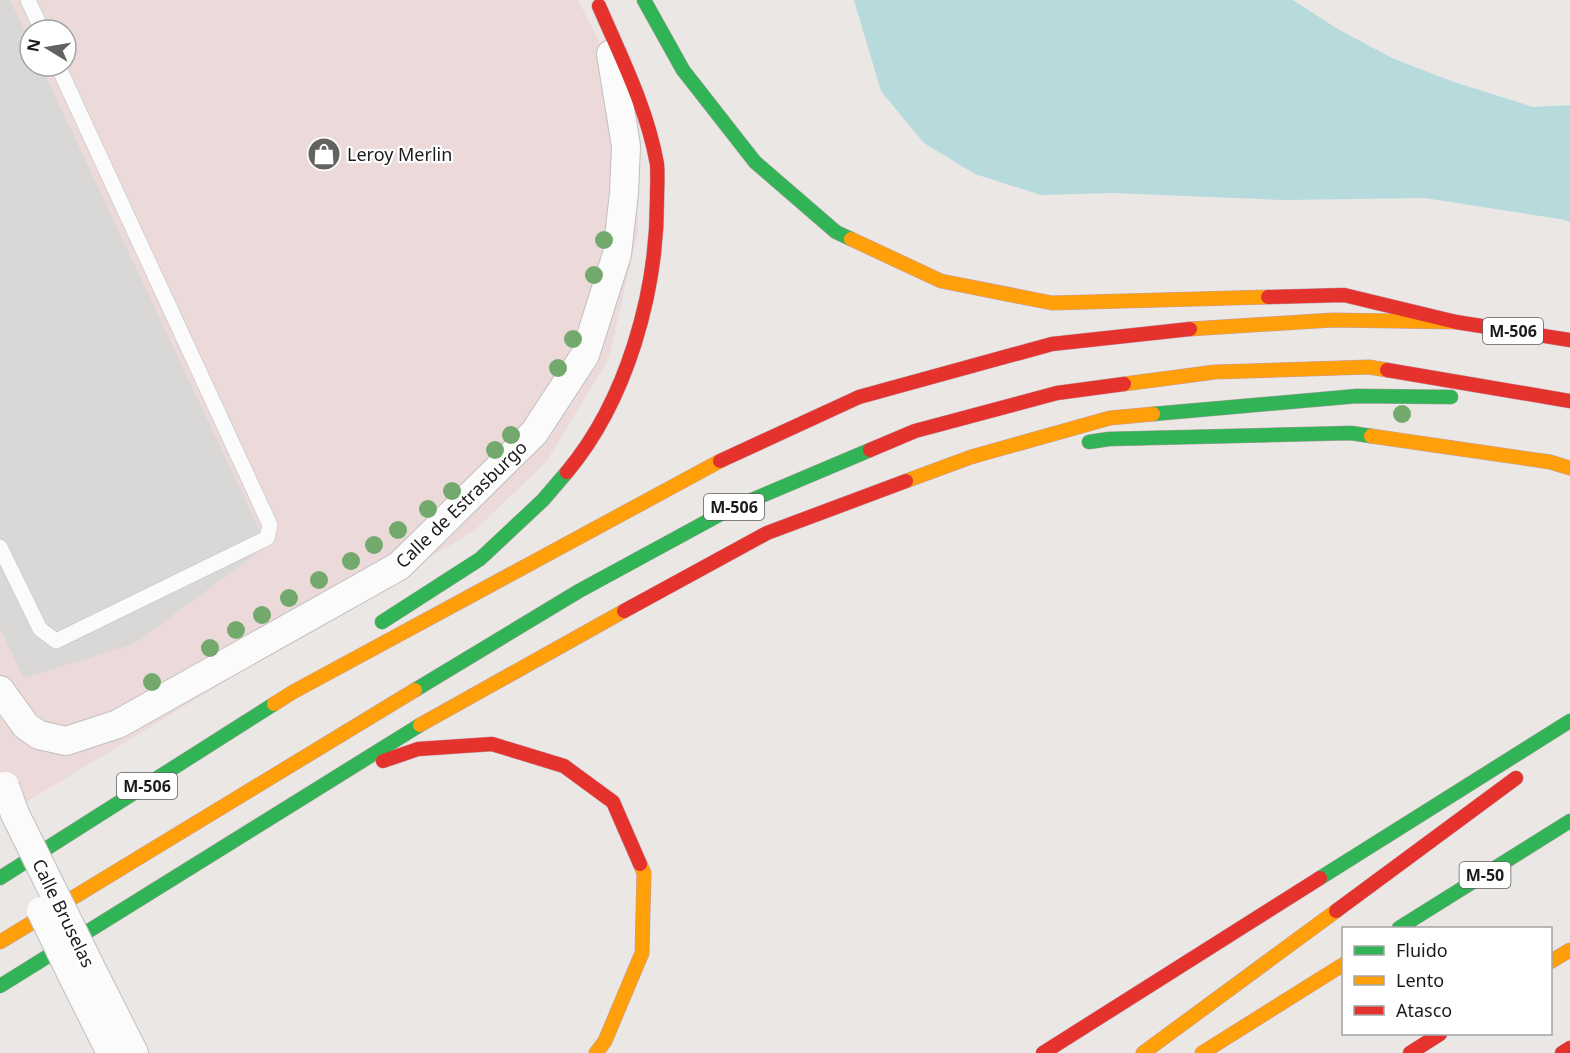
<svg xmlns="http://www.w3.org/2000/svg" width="1570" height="1053" viewBox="0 0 1570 1053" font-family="'Noto Sans',sans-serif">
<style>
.commercial{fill:#ecdada;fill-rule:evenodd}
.parking{fill:#dad8d7}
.water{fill:#b7dadd}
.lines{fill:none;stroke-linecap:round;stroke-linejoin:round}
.lane-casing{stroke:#c1bfbe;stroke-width:16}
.street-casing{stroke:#c1bfbe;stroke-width:30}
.fast-casing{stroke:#bf9caa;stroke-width:15}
.slow-casing{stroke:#bf9caa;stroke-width:15}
.jam-casing{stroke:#bf9caa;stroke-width:15}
.lane{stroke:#fcfbfb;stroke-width:15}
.street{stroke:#fcfbfb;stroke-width:28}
.fast{stroke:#30b455;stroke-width:14}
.slow{stroke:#ff9f0a;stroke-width:14}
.jam{stroke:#e5322d;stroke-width:14}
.street-bridge-casing{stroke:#c1bfbe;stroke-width:30;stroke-linecap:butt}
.street-bridge{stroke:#fcfbfb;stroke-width:28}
.tree{fill:#73a96d}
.labels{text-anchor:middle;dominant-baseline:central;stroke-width:4.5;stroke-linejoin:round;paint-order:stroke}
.shield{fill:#fff;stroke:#5f5f5f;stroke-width:1.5}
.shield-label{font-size:16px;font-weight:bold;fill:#1b1b1b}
.poi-label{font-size:18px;fill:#1b1b1b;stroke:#fff;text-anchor:start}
.street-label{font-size:18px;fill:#1b1b1b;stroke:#fff}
</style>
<rect width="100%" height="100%" fill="#eae7e4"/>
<path class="commercial" d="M0,0h578l20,39 39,113 1,79 -29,127 -63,104 -71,68 -475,288zM30,30h36v36h-36z"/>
<path class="parking" d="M0,0h10l20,42v24h11l226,480 -133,98 -110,34 -24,-49z"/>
<path class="water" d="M854,0h439l43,28 56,30 59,23 82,26 37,-2v117l-10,-3 -135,-21 -142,2 -170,-7 -72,2 -66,-21 -51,-31 -43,-52z"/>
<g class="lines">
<g class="lane-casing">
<g id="lane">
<path d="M28,0l14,30"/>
<path d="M0,547l40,82 16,12 211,-103 3,-13 -212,-459"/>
</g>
</g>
<g class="street-casing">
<g id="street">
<path d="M0,690l26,36 13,9 27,6 52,-17 281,-158 135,-133 51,-78 32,-101 7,-61 2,-47 -15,-92"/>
<path d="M89,964l45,89"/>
<path d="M71,973l40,80"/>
</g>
</g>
<g class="fast-casing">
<g id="fast">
<path d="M644,0l39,70 72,92 81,70 15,7"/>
<path d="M1153,414l204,-18 94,1"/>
<path d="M1089,442l20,-3 242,-6 20,3"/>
<path d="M382,622l98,-63 63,-59 24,-28"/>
<path d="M415,690l164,-99 149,-81 142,-60"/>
<path d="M0,878l274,-174"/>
<path d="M1320,878l250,-157"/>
<path d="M1399,928l171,-107"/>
<path d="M0,986l420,-261"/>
</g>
</g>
<g class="slow-casing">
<g id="slow">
<path d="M851,239l90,42 111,22 216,-6"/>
<path d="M1190,329l143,-9 123,2"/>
<path d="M1124,384l91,-12 154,-5 18,3"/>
<path d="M1371,436l179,26 20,6"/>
<path d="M906,481l65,-24 139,-39 43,-4"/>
<path d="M274,704l19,-12 427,-231"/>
<path d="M420,725l204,-114"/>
<path d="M0,942l415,-252"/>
<path d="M1550,962l20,-12"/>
<path d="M596,1053l9,-12 37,-88 2,-80 -4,-9"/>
<path d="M1143,1053l193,-142"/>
<path d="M1202,1053l142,-89"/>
</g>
</g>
<g class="jam-casing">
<g id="jam">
<path d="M1268,297l76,-2 112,27 114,18"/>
<path d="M1387,370l183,31"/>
<path d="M870,450l45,-19 142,-38 67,-9"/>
<path d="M720,461l139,-64 193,-53 138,-15"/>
<path d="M567,472c60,-72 90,-179 90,-272 0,-12 1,-25 0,-36 -10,-56 -36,-107 -58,-158"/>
<path d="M624,611l143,-78 139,-52"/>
<path d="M383,761l35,-12 74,-5 72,22 49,36 27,62"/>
<path d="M1336,911l180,-133"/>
<path d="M1043,1053l277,-175"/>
<path d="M1410,1053l30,-19"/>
<path d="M1562,1053l8,-5"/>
</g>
</g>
<use href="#lane" class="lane"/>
<use href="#street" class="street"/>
<use href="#fast" class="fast"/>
<use href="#slow" class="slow"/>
<use href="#jam" class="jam"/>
<g class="street-bridge-casing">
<g id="street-bridge">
<path d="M5,786l10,28 74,150"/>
<path d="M41,911l30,62"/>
</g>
</g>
<use href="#street-bridge" class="street-bridge"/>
</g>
<g class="tree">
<circle cx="604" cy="240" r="9"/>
<circle cx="594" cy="275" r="9"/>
<circle cx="573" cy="339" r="9"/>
<circle cx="558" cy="368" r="9"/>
<circle cx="1402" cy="414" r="9"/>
<circle cx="511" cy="435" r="9"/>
<circle cx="495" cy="450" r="9"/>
<circle cx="452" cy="491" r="9"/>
<circle cx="428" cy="509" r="9"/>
<circle cx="398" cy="530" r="9"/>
<circle cx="374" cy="545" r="9"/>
<circle cx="351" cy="561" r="9"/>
<circle cx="319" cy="580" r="9"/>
<circle cx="289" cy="598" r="9"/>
<circle cx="262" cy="615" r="9"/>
<circle cx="236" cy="630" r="9"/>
<circle cx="210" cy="648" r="9"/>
<circle cx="152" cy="682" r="9"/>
</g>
<defs>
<g id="shop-disc" transform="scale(1.725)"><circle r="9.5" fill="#636261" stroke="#fff"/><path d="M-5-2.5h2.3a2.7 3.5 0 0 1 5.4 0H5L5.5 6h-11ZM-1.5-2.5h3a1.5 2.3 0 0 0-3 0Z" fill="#fff"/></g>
</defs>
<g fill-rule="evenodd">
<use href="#shop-disc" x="324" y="154"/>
</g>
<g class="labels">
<g class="shield">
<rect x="1483" y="318" width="60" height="26" rx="4.5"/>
<rect x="704" y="494" width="60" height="26" rx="4.5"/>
<rect x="117" y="773" width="60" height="26" rx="4.5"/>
<rect x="1459.5" y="862" width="51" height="26" rx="4.5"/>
</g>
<g class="shield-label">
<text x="1513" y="331">M-506</text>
<text x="734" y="507">M-506</text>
<text x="147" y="786">M-506</text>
<text x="1485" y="875">M-50</text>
</g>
<g class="poi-label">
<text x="347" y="154">Leroy Merlin</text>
</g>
<g class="street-label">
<text transform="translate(461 504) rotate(-44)">Calle de Estrasburgo</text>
<text transform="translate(64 913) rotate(64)">Calle Bruselas</text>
</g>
</g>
<rect x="1342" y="927" width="210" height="108" fill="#ffffff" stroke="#a4a4a4" stroke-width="1.5"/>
<rect x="1354" y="946" width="30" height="9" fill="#30b455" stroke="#a4a4a4" stroke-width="1.5"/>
<text x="1396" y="957" font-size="18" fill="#1b1b1b">Fluido</text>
<rect x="1354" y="976" width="30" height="9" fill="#ff9f0a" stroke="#a4a4a4" stroke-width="1.5"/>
<text x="1396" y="987" font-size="18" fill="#1b1b1b">Lento</text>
<rect x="1354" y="1006" width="30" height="9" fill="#e5322d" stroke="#a4a4a4" stroke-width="1.5"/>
<text x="1396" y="1017" font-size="18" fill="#1b1b1b">Atasco</text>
<g transform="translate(48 48) rotate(281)"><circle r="28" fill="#ffffff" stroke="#a4a4a4" stroke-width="1.5"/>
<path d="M0-4.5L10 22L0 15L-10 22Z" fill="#636261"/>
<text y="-9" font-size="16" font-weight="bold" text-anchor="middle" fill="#1b1b1b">N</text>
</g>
</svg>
